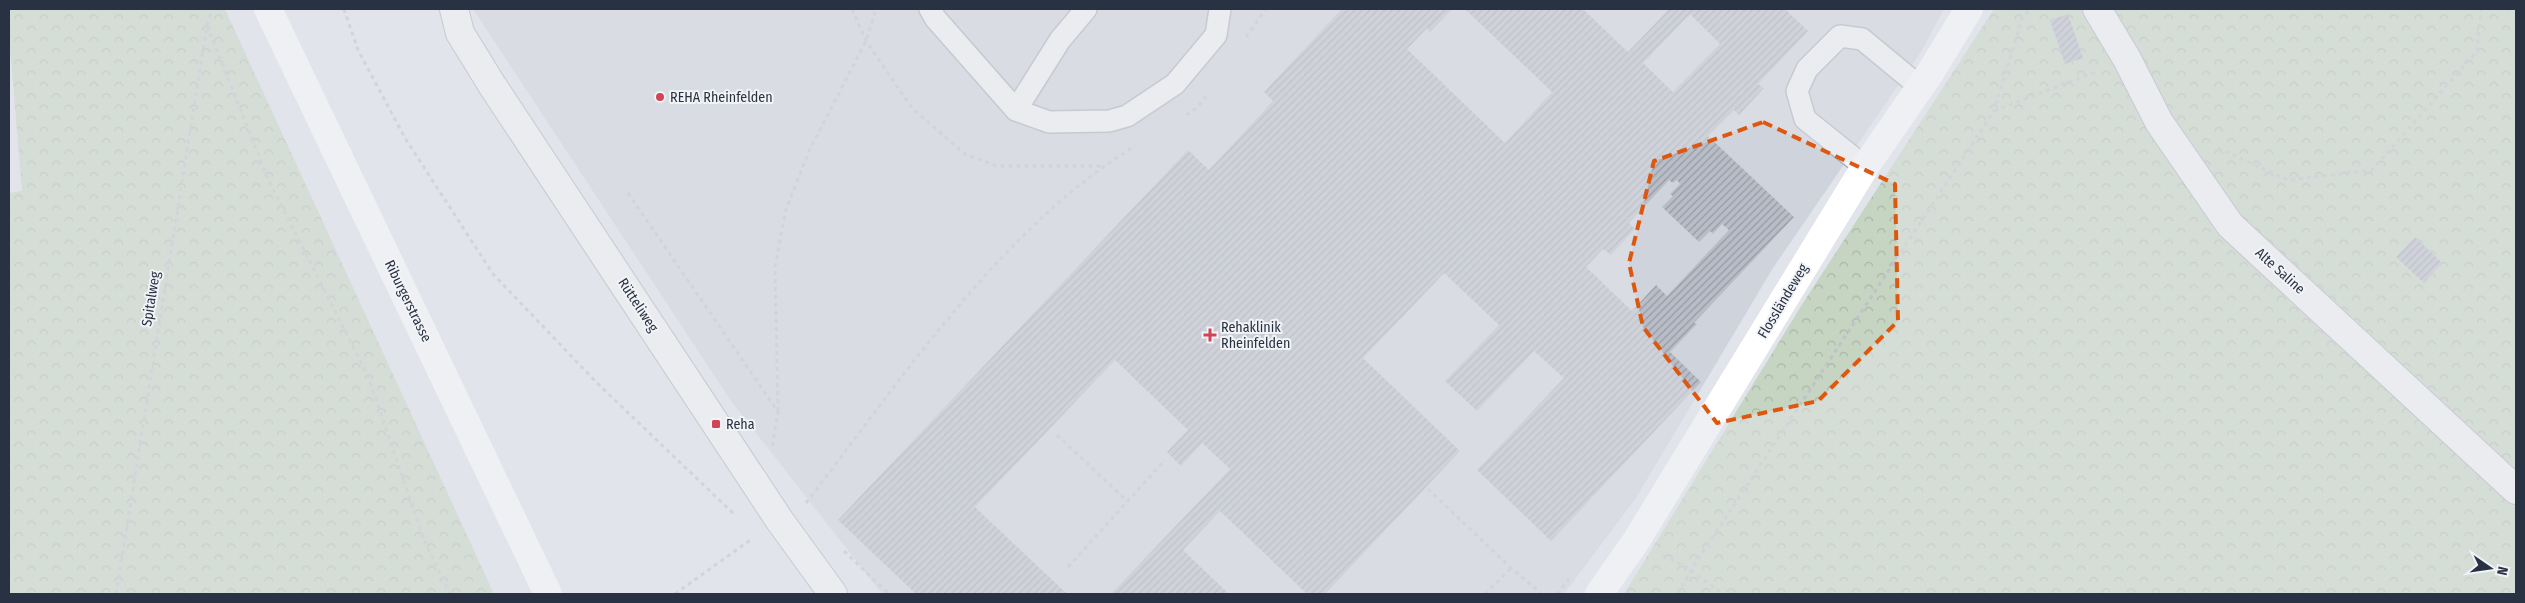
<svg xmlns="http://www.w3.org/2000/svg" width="2525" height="603" viewBox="0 0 2525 603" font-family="'Fira Sans Condensed',sans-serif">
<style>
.built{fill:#cfd3dc}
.forest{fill:url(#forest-crowns)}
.building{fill:url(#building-hatch);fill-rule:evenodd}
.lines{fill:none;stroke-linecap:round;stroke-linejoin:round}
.lane-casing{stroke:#a6abb4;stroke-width:24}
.street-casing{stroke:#a6abb4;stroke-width:30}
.path{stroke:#bfc2c9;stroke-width:3;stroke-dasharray:4 4;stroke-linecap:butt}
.lane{stroke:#f4f5f8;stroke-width:21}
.street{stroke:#f4f5f8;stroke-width:28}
.secondary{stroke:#fff;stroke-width:28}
.marked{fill:none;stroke:#de570f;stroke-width:4;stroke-dasharray:10 6;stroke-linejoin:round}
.poi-dot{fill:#d24356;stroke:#f1f3f7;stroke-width:2}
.labels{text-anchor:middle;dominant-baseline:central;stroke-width:4;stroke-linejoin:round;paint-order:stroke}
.poi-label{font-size:14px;fill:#293242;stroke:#f1f3f7;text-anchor:start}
.street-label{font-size:14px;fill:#293242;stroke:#f1f3f7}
</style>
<defs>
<pattern id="forest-crowns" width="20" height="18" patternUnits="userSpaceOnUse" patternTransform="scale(1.25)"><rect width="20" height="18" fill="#c6d4c2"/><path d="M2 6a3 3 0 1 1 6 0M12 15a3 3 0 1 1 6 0" fill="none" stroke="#aab6a8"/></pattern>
<pattern id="building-hatch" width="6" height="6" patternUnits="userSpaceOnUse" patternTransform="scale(1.25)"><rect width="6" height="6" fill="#b8bdc7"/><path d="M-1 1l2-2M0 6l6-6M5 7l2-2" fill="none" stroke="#969aa3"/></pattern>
</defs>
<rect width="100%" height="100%" fill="#e1e4ea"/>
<path class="built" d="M473,9h1471l-23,43 -148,216 -137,230 -72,96h-682l-151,-193z"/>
<g class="forest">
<path d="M9,9h216l269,585h-485v-401l13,-2 -13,-156z"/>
<path d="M1994,9h522v585h-892l179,-291z"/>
</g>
<g class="building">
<path d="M1342,9h110l-22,23 -3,-4 -20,21 98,94 47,-51 -87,-83h118l45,43 41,-43h116l23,22 -50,53 6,4 -25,27 -5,-5 -26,26 86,81 -100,106 3,1 -27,28 31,30 -150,159 -74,-71 87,-92 -30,-27 -57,60 -32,-30 54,-56 -55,-52 -81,85 97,93 -135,143h-18l-87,-83 -37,39 46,44h-118l119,-125 -28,-26 -21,23 -14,-14 21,-22 -73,-70 -140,147 92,87h-151l-78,-74 350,-370 21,20 64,-69 -9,-9zM1690,14l30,30 -47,48 -30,-29zM1669,180l4,3 4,-3 3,4 -10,10 3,2 -11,11 37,35 11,-11 3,3 9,-10 7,6 -62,66 -11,-11 -24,26 -46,-44 17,-18 8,6 24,-26 -6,-6z"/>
<path d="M2068,14l15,44 -18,6 -15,-44z"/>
<path d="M2415,237l27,26 -18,20 -28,-26z"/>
</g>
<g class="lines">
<g class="lane-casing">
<g id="lane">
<path d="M930,9l5,9 81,92 33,12 60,-1 18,-5 48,-32 41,-49 4,-26"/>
<path d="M1016,110l44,-70 26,-31"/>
<path d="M1865,167l-60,-48 -8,-28 10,-22 33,-33 22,3 58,48"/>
</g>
</g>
<g class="street-casing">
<g id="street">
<path d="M454,9l6,24 32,52 288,436 53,73"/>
<path d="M2097,9l30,50 32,63 71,103 286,265"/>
</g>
</g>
<g class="path">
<path d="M344,9l14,41 47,88 88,136 103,108 139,133"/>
<path d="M852,9l14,32 46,67 53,46 32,12h104"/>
<path d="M2507,9l9,3"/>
<path d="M207,26l62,155 99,195 56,164 26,54"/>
<path d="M1246,37l20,-28"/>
<path d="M1994,111l104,-40"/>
<path d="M1186,115l12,-8 8,-11"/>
<path d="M2218,148l70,32 84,-10 105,-119 4,-42"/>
<path d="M628,193l150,219 -6,36"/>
<path d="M778,411l-3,-144 11,-58 24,-60 56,-108 10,-32"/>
<path d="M1057,435l70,66"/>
<path d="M1428,489l83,79 31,26"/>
<path d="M806,503c96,-124 195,-275 329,-357"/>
<path d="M844,551l45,43"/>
<path d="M1663,555l28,15 32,24"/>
<path d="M1068,567l97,-107"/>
<path d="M116,594l91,-568 5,-17"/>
<path d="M675,594l78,-56"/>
<path d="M1485,594l26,-26"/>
<path d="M1557,594l12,-15"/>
<path d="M1678,594l13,-24 303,-459 28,-93 8,-9"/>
</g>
<use href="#lane" class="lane"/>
<use href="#street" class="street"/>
<g class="secondary">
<path d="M268,9l280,585"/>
<path d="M1599,594l37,-53 229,-374 65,-94 39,-64"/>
</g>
</g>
<path d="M0 0H2525V603H0ZM1763,122l132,62 3,137 -80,80 -101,22 -74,-96 -14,-64 25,-102z" fill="#e1e4ea" fill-opacity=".55" fill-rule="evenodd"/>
<path class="marked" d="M1763,122l132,62 3,137 -80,80 -101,22 -74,-96 -14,-64 25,-102z"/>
<g class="poi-dot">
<circle cx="660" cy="97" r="5"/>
<path d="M1207.5 327.5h5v5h5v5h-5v5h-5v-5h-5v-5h5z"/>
<rect x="711" y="419" width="10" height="10" rx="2.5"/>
</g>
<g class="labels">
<g class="poi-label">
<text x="670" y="97">REHA Rheinfelden</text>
<text x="1221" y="327">Rehaklinik<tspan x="1221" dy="16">Rheinfelden</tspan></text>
<text x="726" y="424">Reha</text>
</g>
<g class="street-label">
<text transform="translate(2280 271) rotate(42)">Alte Saline</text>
<text transform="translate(151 299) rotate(-81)">Spitalweg</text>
<text transform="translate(408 301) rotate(64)">Riburgerstrasse</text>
<text transform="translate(1783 301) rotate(-59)">Flossländeweg</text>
<text transform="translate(638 305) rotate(57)">Rütteliweg</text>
</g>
</g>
<rect width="2525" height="603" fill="none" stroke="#293242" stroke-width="20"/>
<g transform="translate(2490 568) rotate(103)" stroke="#f1f3f7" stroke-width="4" paint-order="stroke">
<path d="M0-4L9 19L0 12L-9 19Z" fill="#293242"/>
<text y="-8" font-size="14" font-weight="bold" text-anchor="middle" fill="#293242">N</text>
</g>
</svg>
